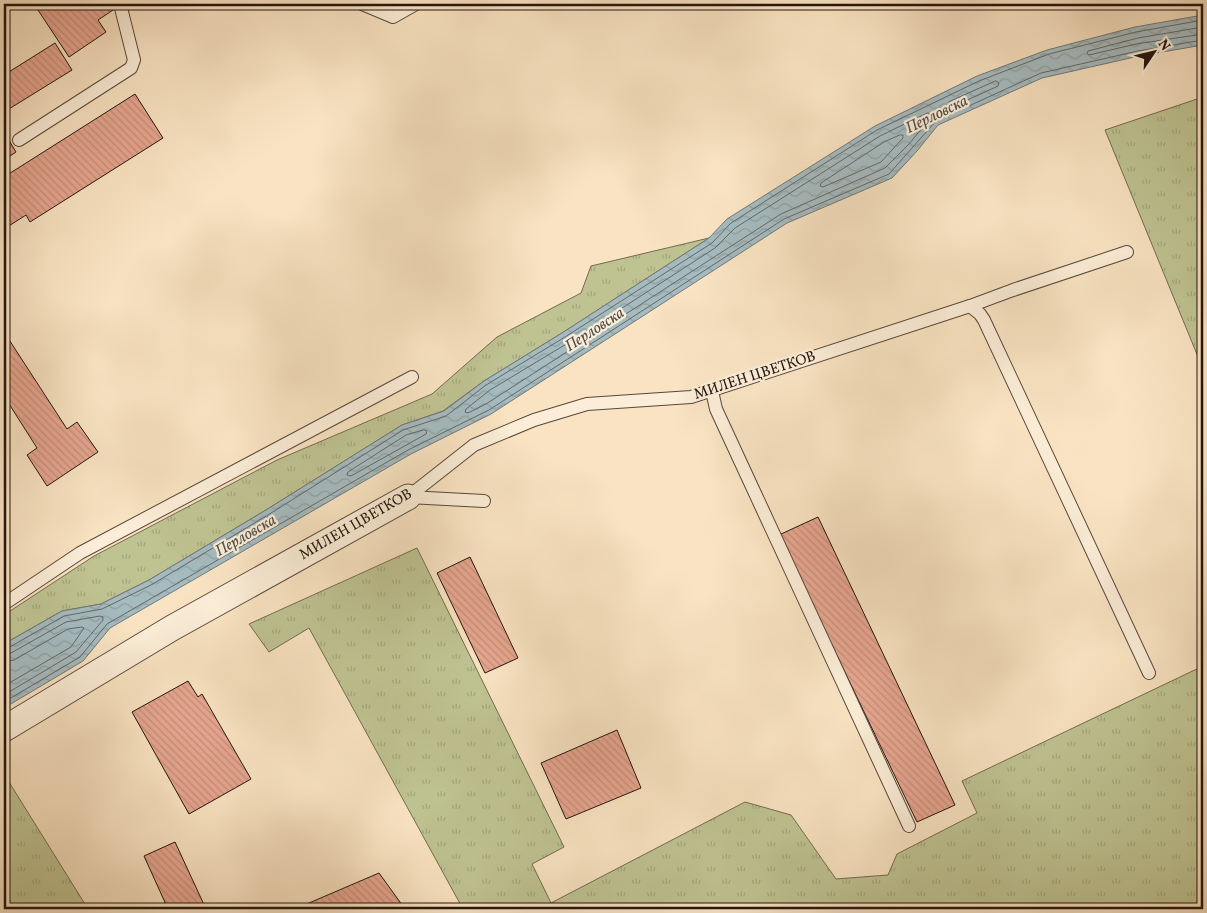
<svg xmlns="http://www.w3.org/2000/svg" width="1207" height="913" viewBox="0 0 1207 913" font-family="Vollkorn,serif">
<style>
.grass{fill:url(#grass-tufts);stroke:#726c50}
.water{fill:url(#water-waves);stroke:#717979}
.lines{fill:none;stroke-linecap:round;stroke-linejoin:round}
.shore{stroke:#646867;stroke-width:1}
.building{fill:url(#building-back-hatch);stroke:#24150e}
.service-casing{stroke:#59483b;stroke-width:14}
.minor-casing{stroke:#59483b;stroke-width:27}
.service{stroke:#fbedd7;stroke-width:12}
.minor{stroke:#fbedd7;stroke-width:25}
.labels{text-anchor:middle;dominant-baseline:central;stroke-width:4.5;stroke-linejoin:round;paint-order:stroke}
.street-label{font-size:15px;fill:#24150e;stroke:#fbedd7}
.water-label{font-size:16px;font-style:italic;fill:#514f4c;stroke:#fbedd7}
</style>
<defs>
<pattern id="grass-tufts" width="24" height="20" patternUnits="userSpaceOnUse" patternTransform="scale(1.25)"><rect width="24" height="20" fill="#bfc392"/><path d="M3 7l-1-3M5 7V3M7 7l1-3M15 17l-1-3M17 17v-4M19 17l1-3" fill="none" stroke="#a4a77d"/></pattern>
<pattern id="water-waves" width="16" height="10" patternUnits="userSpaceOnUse" patternTransform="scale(1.25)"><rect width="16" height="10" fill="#a5bbc0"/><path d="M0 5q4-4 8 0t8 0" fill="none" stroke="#8ea0a4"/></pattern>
<pattern id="building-back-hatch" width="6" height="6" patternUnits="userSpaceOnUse" patternTransform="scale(1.25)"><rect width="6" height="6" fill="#e6a58f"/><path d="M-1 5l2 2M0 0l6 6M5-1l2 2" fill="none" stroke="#c58d7a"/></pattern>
</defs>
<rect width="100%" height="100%" fill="#f9e3c2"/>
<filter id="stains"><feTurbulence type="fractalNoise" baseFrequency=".004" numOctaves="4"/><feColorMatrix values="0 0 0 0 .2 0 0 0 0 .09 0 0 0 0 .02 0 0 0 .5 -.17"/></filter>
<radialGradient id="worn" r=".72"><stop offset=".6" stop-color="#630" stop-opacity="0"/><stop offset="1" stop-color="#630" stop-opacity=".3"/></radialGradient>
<g class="grass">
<path d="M1203,97v272l-98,-239z"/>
<path d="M709,238l-147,95 -78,48 -41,30 -41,14 -136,85 -117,70 -48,24 -39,7 -58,33v-29l90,-59 183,-96 155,-66 65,-57 84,-44 10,-27z"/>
<path d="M417,548l147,299 -32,17 19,39 194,-101 46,13 45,64 52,-4 9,-21 80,-41 -15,-32 241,-115v243h-740l-154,-281 -40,24 -20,-28z"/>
<path d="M4,774l84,135h-84z"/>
</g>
<path class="water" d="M1203,15v30l-64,11 -97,22 -104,47 -21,26 -25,27 -105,45 -296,191 -80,40 -301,174 -27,33 -79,47v-64l58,-33 39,-7 48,-24 117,-70 136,-85 42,-14 40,-30 78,-48 147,-95 18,-19 148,-93 102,-50 70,-26 88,-23z"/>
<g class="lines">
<g class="shore">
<path d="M1203,27l-65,11 -50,13 -1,2 2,2 47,-11 67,-10"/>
<path d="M996,81l3,2 -1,3 -46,21 -4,-1 1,-4z"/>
<path d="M928,113l3,1v3l-22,27 -24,24 -104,46 -295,190 -18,9 -3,-1 1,-3 24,-19 78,-47 147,-95 20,-20 145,-92z"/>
<path d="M900,135h3v3l-22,24 -58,25 -3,-1 1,-3 63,-41z"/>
<path d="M424,430l3,1 -1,3 -75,42 -4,-1 1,-3 58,-37z"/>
<path d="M4,648h4l56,-32 38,-7 49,-24 117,-70 135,-85 43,-14 40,-31 79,-48 147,-94 19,-20 146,-93 102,-49 70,-27 87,-22 67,-12"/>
<path d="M4,655l7,-2 55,-31 34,-6 3,1v3l-27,32 -72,43"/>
<path d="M4,662l10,-2 54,-31 14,-2 2,1 -13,19 -67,39"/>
<path d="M4,702l76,-45 27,-33 301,-174 81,-40 295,-191 105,-45 47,-53 105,-48 97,-22 65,-11"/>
</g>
</g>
<g class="building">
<path d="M34,4h75l4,6 -15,10 8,12 -37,25z"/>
<path d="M55,43l17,27 -68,42v-37z"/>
<path d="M135,94l28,44 -133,84 -4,-7 -22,14v-42l5,-3 -5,-7z"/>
<path d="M4,132l12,20 -12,8z"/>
<path d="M4,332l63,97 10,-7 21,30 -51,34 -20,-31 10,-7 -33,-52z"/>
<path d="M818,517l137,288 -38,17 -138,-287z"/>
<path d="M470,557l48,101 -33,15 -48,-100z"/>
<path d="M188,681l10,16 4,-3 49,85 -62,35 -57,-102z"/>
<path d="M617,730l24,58 -75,31 -25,-56z"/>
<path d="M175,842l31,67h-38l-24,-53z"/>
<path d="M379,873l26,36h-110z"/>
</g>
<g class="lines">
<g class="service-casing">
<g id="service">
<path d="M362,4l31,13 23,-13"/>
<path d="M19,140l112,-72 3,-8 -14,-56"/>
<path d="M970,306l10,8 4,6 165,353"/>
<path d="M712,391l4,18 193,417"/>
<path d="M408,497l66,-52 60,-25 53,-16 104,-7 279,-91 43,-16 114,-38"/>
<path d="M408,497l76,4"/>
<path d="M4,604l76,-51 332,-176"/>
</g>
</g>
<g class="minor-casing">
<path id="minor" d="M4,729l168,-101 236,-131"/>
</g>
<use href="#service" class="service"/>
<use href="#minor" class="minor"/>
</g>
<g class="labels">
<g class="street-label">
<text transform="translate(755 376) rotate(-18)">МИЛЕН ЦВЕТКОВ</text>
<text transform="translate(356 525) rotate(-30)">МИЛЕН ЦВЕТКОВ</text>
</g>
<g class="water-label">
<text transform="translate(937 115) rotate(-26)">Перловска</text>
<text transform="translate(595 330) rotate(-33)">Перловска</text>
<text transform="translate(246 536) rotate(-30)">Перловска</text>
</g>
</g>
<rect width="1207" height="913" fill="none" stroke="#f9e3c2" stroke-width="20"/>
<rect x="5" y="5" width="1197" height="903" fill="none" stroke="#24150e" stroke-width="2.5"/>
<rect x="10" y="10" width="1187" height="893" fill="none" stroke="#24150e"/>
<g transform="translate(1154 52) rotate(55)" stroke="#fbedd7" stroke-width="4" paint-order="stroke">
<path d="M0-4L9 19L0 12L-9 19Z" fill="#24150e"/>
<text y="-8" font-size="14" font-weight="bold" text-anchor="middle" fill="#24150e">N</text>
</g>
<rect width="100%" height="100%" filter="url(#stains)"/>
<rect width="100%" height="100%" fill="url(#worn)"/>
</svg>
